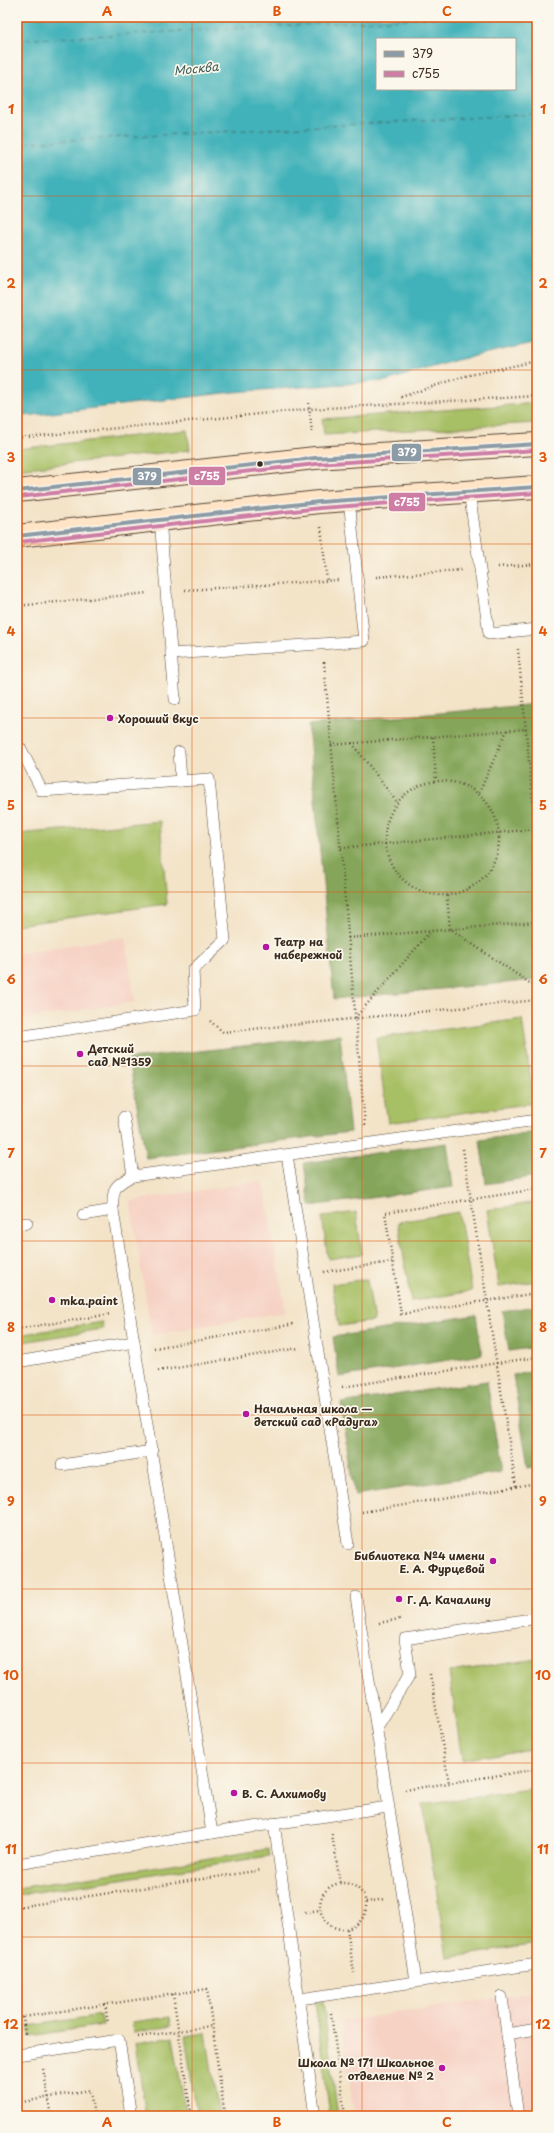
<svg xmlns="http://www.w3.org/2000/svg" width="554" height="2133" viewBox="0 0 554 2133" font-family="'Playpen Sans',sans-serif">
<style>
.built{fill:#f6d2c4}
.green{fill:#a7bf65;stroke:#717442}
.forest{fill:#85a65a;stroke:#60683c}
.water{fill:#42b2ba;stroke:#3e6e6c;fill-rule:evenodd}
.lines{fill:none;stroke-linecap:round;stroke-linejoin:round}
.ferry{stroke:#3d5a55;stroke-width:1;stroke-dasharray:5 4;stroke-linecap:butt}
.lane-casing{stroke:#574637;stroke-width:12}
.secondary-casing{stroke:#574637;stroke-width:24}
.path{stroke:#574637;stroke-width:2.5;stroke-dasharray:1 3;stroke-linecap:butt}
.lane{stroke:#fff;stroke-width:11}
.secondary{stroke:#ffe4c6;stroke-width:22}
.bus-1-casing{stroke:#fbf7ec;stroke-width:7}
.bus-2-casing{stroke:#fbf7ec;stroke-width:7}
.bus-1{stroke:#8c9ba5;stroke-width:4}
.bus-2{stroke:#ce7ea5;stroke-width:4}
.grid{fill:none;stroke:#df570d;stroke-width:1;stroke-opacity:0.55}
.bus-dot{fill:#3b2a1e;stroke:#fbf7ec;stroke-width:1.5}
.poi-dot{fill:#b5179e;stroke:#fbf7ec;stroke-width:1.5}
.labels{text-anchor:middle;dominant-baseline:central;stroke-width:3.5;stroke-linejoin:round;paint-order:stroke}
.poi-label{font-size:11px;font-weight:bold;fill:#3b2a1e;stroke:#fbf7ec;text-anchor:start}
.water-label{font-size:12px;font-style:italic;fill:#3d5a55;stroke:#fbf7ec}
.line-badge{stroke:#fbf7ec;stroke-width:1.5}
.badge-label{font-size:11px;text-anchor:middle;font-weight:bold;fill:#fff}
.neatline{fill:none;stroke:#df570d;stroke-width:1.5}
.grid-label{font-size:13px;text-anchor:middle;font-weight:bold;fill:#df570d}
</style>
<rect width="100%" height="100%" fill="#fbf7ec"/>
<filter id="ink" filterUnits="userSpaceOnUse"><feTurbulence type="fractalNoise" baseFrequency=".025" numOctaves="2"/><feDisplacementMap in="SourceGraphic" scale="8" xChannelSelector="R" yChannelSelector="G"/><feConvolveMatrix kernelMatrix="1 2 1 2 8 2 1 2 1" color-interpolation-filters="sRGB"/></filter>
<filter id="wash" filterUnits="userSpaceOnUse"><feTurbulence type="fractalNoise" baseFrequency=".012" numOctaves="4" result="noise"/><feDisplacementMap in="SourceGraphic" scale="16" xChannelSelector="R" yChannelSelector="G"/><feGaussianBlur stdDeviation="0.9" result="paint"/><feColorMatrix in="noise" values="0 0 0 0 0 0 0 0 0 0 0 0 0 0 0 0 0 1.4 0 .05"/><feComposite in="paint" operator="in"/></filter>
<g filter="url(#wash)">
<rect width="100%" height="100%" fill="#f3e3c7"/>
<g class="built">
<path d="M125,937l10,65 -118,18v-67z"/>
<path d="M263,1181l23,131 -134,23 -22,-134z"/>
<path d="M537,1992v124h-183l-13,-95z"/>
</g>
<g class="green">
<path d="M537,403v20l-213,12 -2,-16z"/>
<path d="M187,430l3,20 -173,19v-20z"/>
<path d="M160,821l7,83 -150,21v-91z"/>
<path d="M522,1019l12,84 -146,20 -12,-85z"/>
<path d="M537,1202v79l-38,6 -12,-77z"/>
<path d="M356,1212l6,42 -34,5 -6,-42z"/>
<path d="M459,1212l13,79 -61,10 -13,-79z"/>
<path d="M367,1279l7,42 -35,5 -7,-42z"/>
<path d="M102,1322l1,7 -86,14v-8z"/>
<path d="M537,1659v89l-75,12 -13,-88z"/>
<path d="M537,1788v156l-90,14 -24,-154z"/>
<path d="M268,1849l1,7 -252,39v-7z"/>
<path d="M323,2001l15,115h-8l-15,-114z"/>
<path d="M101,2015l2,10 -73,11 -2,-10z"/>
<path d="M170,2017l1,9 -38,7 -1,-11z"/>
<path d="M206,2033l13,83h-22l-12,-80z"/>
<path d="M173,2037l13,79h-40l-11,-73z"/>
</g>
<g class="forest">
<path d="M537,704v276l-203,19 -26,-274z"/>
<path d="M340,1035l10,97 -204,26 -17,-99z"/>
<path d="M537,1132v44l-51,8 -6,-44z"/>
<path d="M447,1143l6,44 -143,19 -6,-43z"/>
<path d="M537,1306v41l-28,4 -7,-40z"/>
<path d="M476,1315l6,40 -143,22 -6,-40z"/>
<path d="M537,1371v95l-9,2 -15,-93z"/>
<path d="M487,1381l14,91 -146,23 -14,-92z"/>
</g>
<path class="water" d="M17,17h520v325l-80,18 -71,21 -152,11 -217,25zM377,39h138v50h-138z"/>
<g class="lines">
<g class="ferry">
<path d="M17,40l432,-23"/>
<path d="M17,143l520,-29"/>
</g>
</g>
</g>
<g filter="url(#ink)">
<g class="lines">
<g class="lane-casing">
<g id="lane">
<path d="M469,491l20,143 48,-5"/>
<path d="M160,519l15,180"/>
<path d="M171,654l193,-13 -15,-141"/>
<path d="M17,750l4,-1 21,42 167,-12 16,161 -32,30 2,40 -178,27"/>
<path d="M179,752l2,29"/>
<path d="M124,1117l9,59c-19,8 -21,14 -20,34l99,623"/>
<path d="M287,1155l61,389"/>
<path d="M133,1176l404,-56"/>
<path d="M83,1215l30,-5"/>
<path d="M17,1225l10,-2"/>
<path d="M17,1362l117,-20"/>
<path d="M62,1465l90,-14"/>
<path d="M356,1597l60,384"/>
<path d="M377,1727l33,-53 -5,-35 132,-21"/>
<path d="M274,1823l41,293"/>
<path d="M17,1864l195,-31 176,-26"/>
<path d="M502,1997l16,119"/>
<path d="M300,1999l237,-35"/>
<path d="M507,2034l30,-5"/>
<path d="M17,2055l102,-15 12,76"/>
</g>
</g>
<g class="secondary-casing">
<g id="secondary">
<path d="M17,491l298,-33 222,-14"/>
<path d="M17,536l302,-34 218,-15"/>
</g>
</g>
<g class="path">
<path d="M401,397l64,-21 72,-15"/>
<path d="M309,403l3,30"/>
<path d="M17,438l293,-29 227,-13"/>
<path d="M321,527l6,54"/>
<path d="M498,567l39,-3"/>
<path d="M376,577l85,-7"/>
<path d="M185,590l154,-10"/>
<path d="M17,606l131,-13"/>
<path d="M518,649l19,195"/>
<path d="M324,662l41,463"/>
<path d="M433,737l3,43"/>
<path d="M352,743l44,58"/>
<path d="M331,745l195,-16"/>
<circle cx="442" cy="838" r="57"/>
<path d="M479,793l28,-63"/>
<path d="M341,848l195,-19"/>
<path d="M447,896l3,33 87,59"/>
<path d="M348,938l189,-16"/>
<path d="M355,1018l76,-87"/>
<path d="M210,1021l13,11 314,-32"/>
<path d="M463,1149l53,337"/>
<path d="M537,1189l-152,24 16,101 136,-21"/>
<path d="M324,1272l68,-10"/>
<path d="M17,1329l94,-15"/>
<path d="M154,1348l141,-24"/>
<path d="M158,1371l141,-23"/>
<path d="M342,1387l195,-30"/>
<path d="M362,1512l175,-29"/>
<path d="M379,1623l21,-4"/>
<path d="M430,1674l19,109"/>
<path d="M405,1790l132,-21"/>
<path d="M332,1834l8,49"/>
<circle cx="343" cy="1906" r="23"/>
<path d="M366,1902l19,-3"/>
<path d="M17,1907l245,-37"/>
<path d="M305,1912l15,-2"/>
<path d="M347,1929l7,44"/>
<path d="M173,1994l18,122"/>
<path d="M105,2004l3,19"/>
<path d="M331,2013l14,103"/>
<path d="M23,2017l2,18"/>
<path d="M17,2018l190,-29 18,127"/>
<path d="M138,2037l74,-11"/>
<path d="M43,2069l9,47"/>
<path d="M17,2103l73,-13 4,26"/>
</g>
<use href="#lane" class="lane"/>
<use href="#secondary" class="secondary"/>
<g class="bus-1-casing">
<g id="bus-1">
<path d="M17,491l298,-33 222,-14"/>
<path d="M17,536l302,-34 218,-15"/>
</g>
</g>
<g class="bus-2-casing">
<g id="bus-2">
<path d="M18,497l298,-33 221,-14"/>
<path d="M18,542l302,-34 217,-15"/>
</g>
</g>
<use href="#bus-1" class="bus-1"/>
<use href="#bus-2" class="bus-2"/>
</g>
</g>
<path class="grid" d="M192,17v2099M362,17v2099M17,196h520M17,370h520M17,544h520M17,718h520M17,892h520M17,1066h520M17,1241h520M17,1415h520M17,1589h520M17,1763h520M17,1937h520"/>
<circle class="bus-dot" cx="260" cy="464" r="3.5"/>
<g class="poi-dot">
<circle cx="110" cy="718" r="4"/>
<circle cx="266" cy="947" r="4"/>
<circle cx="80" cy="1054" r="4"/>
<circle cx="52" cy="1300" r="4"/>
<circle cx="246" cy="1414" r="4"/>
<circle cx="493" cy="1561" r="4"/>
<circle cx="399" cy="1599" r="4"/>
<circle cx="234" cy="1793" r="4"/>
<circle cx="442" cy="2068" r="4"/>
</g>
<g class="labels">
<g class="poi-label">
<text x="118" y="718">Хороший вкус</text>
<text x="274" y="941">Театр на<tspan x="274" dy="13">набережной</tspan></text>
<text x="88" y="1048">Детский<tspan x="88" dy="13">сад №1359</tspan></text>
<text x="60" y="1300">mka.paint</text>
<text x="254" y="1408">Начальная школа —<tspan x="254" dy="13">детский сад «Радуга»</tspan></text>
<text x="485" y="1555" text-anchor="end">Библиотека №4 имени<tspan x="485" dy="13">Е. А. Фурцевой</tspan></text>
<text x="407" y="1599">Г. Д. Качалину</text>
<text x="242" y="1793">В. С. Алхимову</text>
<text x="434" y="2062" text-anchor="end">Школа № 171 Школьное<tspan x="434" dy="13">отделение № 2</tspan></text>
</g>
<g class="water-label">
<text transform="translate(196 68) rotate(-6)">Москва</text>
</g>
</g>
<g class="line-badge">
<rect x="391" y="443" width="31" height="19" rx="4" fill="#8c9ba5"/>
<rect x="188" y="466" width="38" height="20" rx="4" fill="#ce7ea5"/>
<rect x="132" y="467" width="30" height="19" rx="4" fill="#8c9ba5"/>
<rect x="388" y="492" width="38" height="20" rx="4" fill="#ce7ea5"/>
</g>
<g class="badge-label">
<text x="407" y="456">379</text>
<text x="207" y="480">с755</text>
<text x="147" y="480">379</text>
<text x="407" y="506">с755</text>
</g>
<rect width="554" height="2133" fill="none" stroke="#fbf7ec" stroke-width="44"/>
<rect x="376" y="38" width="140" height="52" fill="#fbf7ec" stroke="#aea59a"/>
<rect x="384" y="51" width="20" height="6" fill="#8c9ba5" stroke="#aea59a"/>
<text x="412" y="58" font-size="12" fill="#3b2a1e">379</text>
<rect x="384" y="71" width="20" height="6" fill="#ce7ea5" stroke="#aea59a"/>
<text x="412" y="78" font-size="12" fill="#3b2a1e">с755</text>
<rect x="22" y="22" width="510" height="2089" class="neatline"/>
<g class="grid-label">
<text x="107" y="16">A</text>
<text x="277" y="16">B</text>
<text x="447" y="16">C</text>
<text x="11" y="114">1</text>
<text x="543" y="114">1</text>
<text x="11" y="288">2</text>
<text x="543" y="288">2</text>
<text x="11" y="462">3</text>
<text x="543" y="462">3</text>
<text x="11" y="636">4</text>
<text x="543" y="636">4</text>
<text x="11" y="810">5</text>
<text x="543" y="810">5</text>
<text x="11" y="984">6</text>
<text x="543" y="984">6</text>
<text x="11" y="1158">7</text>
<text x="543" y="1158">7</text>
<text x="11" y="1332">8</text>
<text x="543" y="1332">8</text>
<text x="11" y="1506">9</text>
<text x="543" y="1506">9</text>
<text x="11" y="1680">10</text>
<text x="543" y="1680">10</text>
<text x="11" y="1854">11</text>
<text x="543" y="1854">11</text>
<text x="11" y="2029">12</text>
<text x="543" y="2029">12</text>
<text x="107" y="2127">A</text>
<text x="277" y="2127">B</text>
<text x="447" y="2127">C</text>
</g>
</svg>
